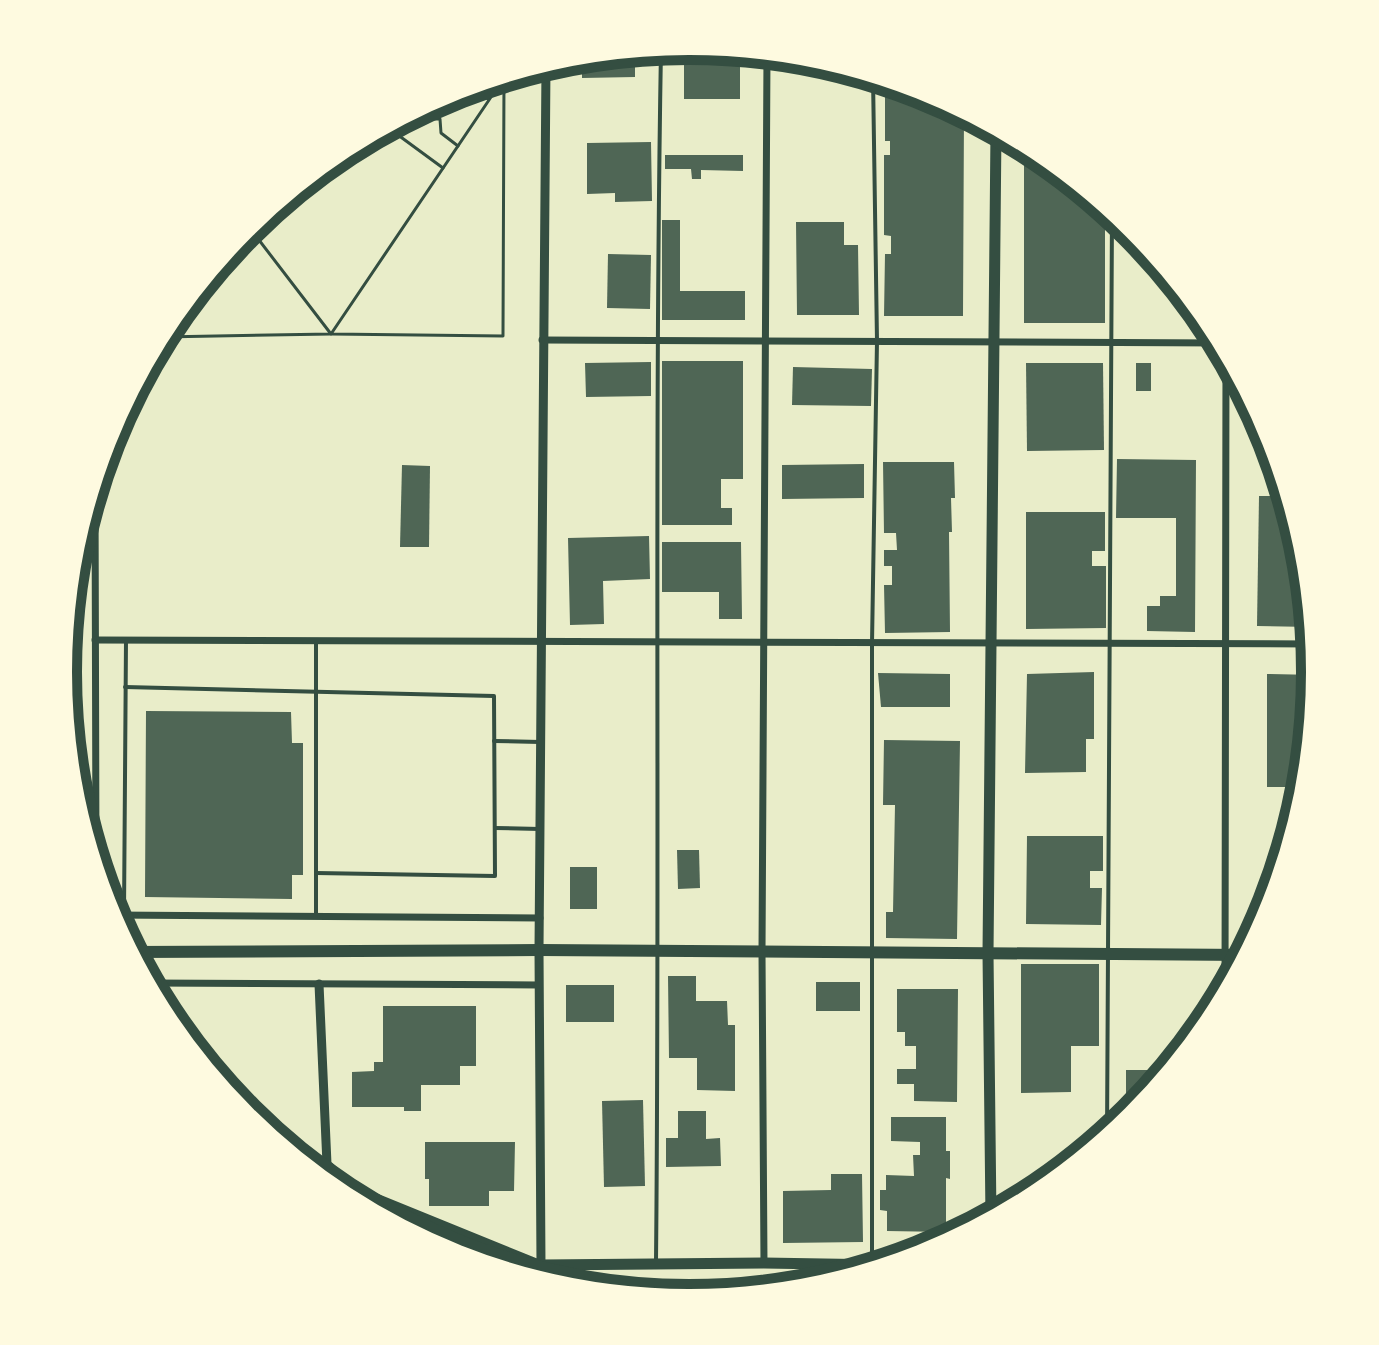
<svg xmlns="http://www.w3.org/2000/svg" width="1379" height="1345" viewBox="0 0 1379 1345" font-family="'Source Sans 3',sans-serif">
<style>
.building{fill:#4f6655}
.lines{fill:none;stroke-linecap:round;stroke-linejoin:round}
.path{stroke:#344e41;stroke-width:3}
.service{stroke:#344e41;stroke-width:4}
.minor{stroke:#344e41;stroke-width:7}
.tertiary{stroke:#344e41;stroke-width:9}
.secondary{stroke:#344e41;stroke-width:11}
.trunk{stroke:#344e41;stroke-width:12}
.rim{fill:none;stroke:#344e41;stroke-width:10}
</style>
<rect width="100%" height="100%" fill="#e9edc9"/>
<g class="building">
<path d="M635,53v24l-53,1v-21z"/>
<rect x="684" y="54" width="56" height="45"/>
<path d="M885,90h33l46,22 -1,204h-79l1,-62h6v-18l-7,-1v-80h6v-14h-5z"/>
<path d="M651,142l1,59 -37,1v-9l-28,1v-51z"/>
<path d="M1024,145l14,7 31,25v8h10l26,22v116h-81z"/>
<path d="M665,155h78v16l-42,-1v9h-9l-1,-10h-26z"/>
<path d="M662,220h18v71h65v29h-83z"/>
<path d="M796,222h48v23h14l1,70h-62z"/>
<path d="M608,254l43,1 -1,54 -43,-1z"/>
<path d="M662,361h81v118h-22v29h11v17h-70z"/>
<path d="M651,362v34l-65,1 -1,-34z"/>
<path d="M1026,363h77l1,87 -77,1z"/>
<rect x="1136" y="363" width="15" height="28"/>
<path d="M793,367l79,2 -1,37 -79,-1z"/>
<path d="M1260,418l8,15 7,21h-14z"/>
<path d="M1117,459l79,1 -1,172 -48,-1v-25h13v-10h16v-78h-60z"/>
<path d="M883,462h71l1,36h-4l1,34h-3l1,100 -65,1 -1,-48h8v-19h-8v-16h13l-1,-17h-12z"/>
<path d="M864,464v34l-82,1v-34z"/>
<path d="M402,465l28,1 -1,81h-29z"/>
<path d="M1259,496h29l16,55 7,76 -54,-1z"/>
<path d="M1026,512h79v39h-13v15h14v62l-80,1z"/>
<path d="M649,536l1,43 -47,2 1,43 -34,1 -2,-87z"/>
<path d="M662,542h79l1,77h-23v-27h-57z"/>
<path d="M1094,672v67h-8v33l-61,1 2,-99z"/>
<path d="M878,673l72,1v33h-69z"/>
<path d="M1267,674l49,1 -2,21h-17v25h14l-6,66h-38z"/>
<path d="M146,711l145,1 1,31h11v132h-11v24l-147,-2z"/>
<path d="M884,740l76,1 -3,198 -71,-1v-26h7l2,-107h-12z"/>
<path d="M1027,836h76v35h-13v17h12l-1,37 -75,-1z"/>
<path d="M677,850h22l1,38 -22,1z"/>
<rect x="570" y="867" width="27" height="42"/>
<path d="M1021,964h78v82h-28v46l-50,1z"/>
<path d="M668,976h28v25h31l1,24h7v66l-38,-1v-32h-28z"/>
<rect x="816" y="982" width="44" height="29"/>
<rect x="566" y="985" width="48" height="37"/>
<path d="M897,989h61l-1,113 -43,-1v-17h-17v-15h19v-23h-11v-14h-8z"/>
<path d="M383,1006h93v60h-16v19h-39v26h-17v-4h-52v-35l22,-1v-9h9z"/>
<path d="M1126,1070h44l-44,51z"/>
<path d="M643,1100l2,86 -41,1 -2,-86z"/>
<path d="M678,1111h28v28l14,-1 1,28 -55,1v-29h12z"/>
<path d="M891,1117h55v34h4v28l-4,-1v54l-59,-1v-20l-7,-1v-20h6v-15l28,1 -1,-21h7v-13l-29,-1z"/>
<path d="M425,1142h90l-1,49h-25v15h-60v-27h-4z"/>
<path d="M831,1174h31l1,68 -80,1v-52l48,-1z"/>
</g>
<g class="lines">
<g class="path">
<path d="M504,77l-1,259 -172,-2 158,-234z"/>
<path d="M472,87l16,12"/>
<path d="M416,112l11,7h13l1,14 17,13"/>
<path d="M413,113l-15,22 45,33"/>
<path d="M162,337l169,-3 -82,-107"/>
</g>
<g class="service">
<path d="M316,642v275"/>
<path d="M125,687l369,9 1,180 -179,-3"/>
<path d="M494,741l46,1"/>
<path d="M495,828l45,1"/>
<path d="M124,914l2,-274"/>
<path d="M1107,1137l5,-924"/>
<path d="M656,1262c4,-404 -2,-809 5,-1213"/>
<path d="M872,1262v-619l5,-302 -4,-264"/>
</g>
<g class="minor">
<path d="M542,340l679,3"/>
<path d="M95,483l1,380"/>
<path d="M95,640l1218,4"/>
<path d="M112,915l428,3"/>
<path d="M148,983l391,2"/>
<path d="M1225,994l1,-640"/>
<path d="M764,1263l-2,-311 5,-898"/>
</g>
<path class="tertiary" d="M319,984l8,180 27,25 187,76 -2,-315 7,-885"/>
<g class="secondary">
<path d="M991,1218l-3,-265 8,-823"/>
<path d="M532,1276l9,-11 223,-2 121,2"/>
</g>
<path class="trunk" d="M132,952l407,-2 707,5"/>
</g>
<path d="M0 0H1379V1345H0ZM77 672a612 612 0 1 1 1224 0a612 612 0 1 1-1224 0Z" fill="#fefae0" fill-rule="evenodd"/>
<path class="rim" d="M77 672a612 612 0 1 1 1224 0a612 612 0 1 1-1224 0Z"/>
</svg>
